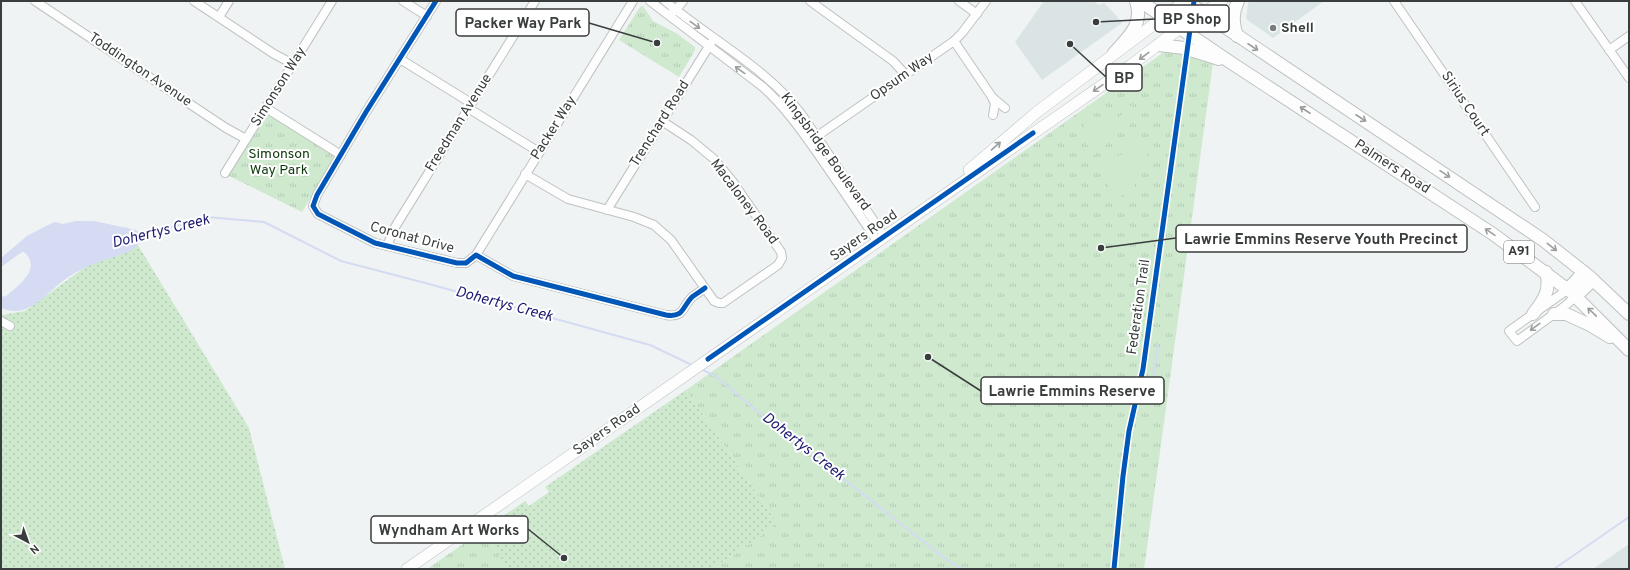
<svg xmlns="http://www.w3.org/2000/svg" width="1630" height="570" viewBox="0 0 1630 570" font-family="Overpass,sans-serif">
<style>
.built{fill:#dbe4e5}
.grass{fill:url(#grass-dots)}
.park{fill:url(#park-tufts)}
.pitch{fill:#cfe9cf}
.water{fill:#d4dbf2}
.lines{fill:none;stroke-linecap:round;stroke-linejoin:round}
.stream{stroke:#d4dbf2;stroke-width:2}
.minor-casing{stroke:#bfc2c2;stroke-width:10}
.major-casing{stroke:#bfc2c2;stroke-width:12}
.highway-casing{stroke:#bfc2c2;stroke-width:14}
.minor{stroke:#fdfdfd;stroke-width:8}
.major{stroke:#fdfdfd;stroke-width:11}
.highway{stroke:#fdfdfd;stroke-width:12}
.cycleway-casing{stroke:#fff;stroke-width:8}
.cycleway{stroke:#0057b8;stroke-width:5}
.oneway{stroke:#9c9d9d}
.poi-dot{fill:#797d7d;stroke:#fff;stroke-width:1.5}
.labels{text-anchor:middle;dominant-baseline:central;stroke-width:4;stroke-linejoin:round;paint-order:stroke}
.shield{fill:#fff;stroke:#757777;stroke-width:1}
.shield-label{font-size:13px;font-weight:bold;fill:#3a3d3d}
.poi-label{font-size:14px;font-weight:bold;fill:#3a3d3d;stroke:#fff;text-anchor:start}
.street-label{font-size:14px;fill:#3a3d3d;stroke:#fff}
.park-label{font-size:14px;fill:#0c380c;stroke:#fff}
.water-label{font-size:15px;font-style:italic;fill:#1d1c72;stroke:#fff}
.leader{fill:none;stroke:#3a3d3d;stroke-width:1.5}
.callout-dot{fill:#3a3d3d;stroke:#fff;stroke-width:1.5}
.callout{fill:#fff;stroke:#3a3d3d;stroke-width:1.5}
.callout-label{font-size:15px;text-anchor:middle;font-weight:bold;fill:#3a3d3d}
</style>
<defs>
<pattern id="grass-dots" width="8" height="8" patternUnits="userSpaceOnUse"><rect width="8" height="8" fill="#cfe9cf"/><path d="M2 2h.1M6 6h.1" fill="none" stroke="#b2c9b3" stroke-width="1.8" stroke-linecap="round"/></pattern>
<pattern id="park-tufts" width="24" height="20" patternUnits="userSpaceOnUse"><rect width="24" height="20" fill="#cfe9cf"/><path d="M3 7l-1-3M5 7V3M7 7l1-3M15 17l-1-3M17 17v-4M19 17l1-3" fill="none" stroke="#b2c9b3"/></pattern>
</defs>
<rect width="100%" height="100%" fill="#eff3f3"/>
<g class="built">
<path d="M1044,1h49l6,4 5,-2 11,11 7,9 -80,57 -27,-38z"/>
<path d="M1251,1h73l-51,37 -27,-19 2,-16z"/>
<path d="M1629,544v25h-36z"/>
</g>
<g class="grass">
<path d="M127,227l122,201 36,141h-284v-254l24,-4 59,-43z"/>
<path d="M686,390l92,134 -65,45h-205l-26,-38 43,-30 4,5 20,-14 -4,-5z"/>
</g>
<g class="park">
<path d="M643,6l10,15 23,12 19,14v3l-16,27 -60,-37 21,-33z"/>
<path d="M1167,50l36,7 10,6 -69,506h-431l65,-45 -92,-134z"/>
<path d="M267,115l4,1 63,40v2l-32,54 -75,-37 38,-59z"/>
<path d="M482,531l26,38h-81z"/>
</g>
<g class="pitch">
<path d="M1132,105l9,11 -31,24 -3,4 -13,11 -12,-18 3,-16 7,-5 24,4z"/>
<path d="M1139,135l13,32 -21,8 5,16 -23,8 -13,-36 23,-9 -4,-11z"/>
</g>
<path class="water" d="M76,221h18l42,9 5,4c0,10 -5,14 -13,18 -19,7 -41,13 -58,24 -22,13 -39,45 -69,32v-13l4,2c13,-11 38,-28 19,-45h-2l-21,15v-9l26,-22 21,-11 7,-3 8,2z"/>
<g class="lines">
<g class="stream">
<path d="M140,236l67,-19 57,5 77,39 88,23 221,61 42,20"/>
<path d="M701,369l14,7 53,44 179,140 15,9"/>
<path d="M1150,400l8,-55"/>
<path d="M1554,569l75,-52"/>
</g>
<g class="minor-casing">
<g id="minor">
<path d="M35,1l191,127 20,11"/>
<path d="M194,1l80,53 19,10"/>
<path d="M403,1l24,15"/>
<path d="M436,1l-70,111 -49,83 -4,11 5,8 57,29 82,20h9l10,-8 37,21 153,39c18,3 16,-8 26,-18 4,-3 9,-6 13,-9"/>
<path d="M650,1l113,86c22,20 38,43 55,67 20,29 40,58 59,87"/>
<path d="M665,1c45,38 101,66 137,114l82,121"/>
<path d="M810,1l83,60 13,14"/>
<path d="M959,1l18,13"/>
<path d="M1394,1l141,206"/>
<path d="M1575,1l54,77"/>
<path d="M672,13l4,-3 7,-9"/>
<path d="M219,17l10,-16"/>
<path d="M954,41l38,56 3,7 -2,11"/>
<path d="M1609,50l20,-14"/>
<path d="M400,59l71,44"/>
<path d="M993,98l12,10"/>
<path d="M266,108l75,47"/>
<path d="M468,108l71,44"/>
<path d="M813,139l141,-98 8,-8 24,-32"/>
<path d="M225,173l107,-172"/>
<path d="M525,174l43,25 66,18 20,8 17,15 43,61 5,2h4l55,-38 4,-7 -1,-6 -48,-70 -19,-23 -23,-19 -29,-19"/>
<path d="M607,210l104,-167"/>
<path d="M387,246l8,-19 140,-226"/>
<path d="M476,255l157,-254"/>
<path d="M1567,290l-58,41 8,10 48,-35 10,-9"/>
<path d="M1,321l9,5"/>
</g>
</g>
<g class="major-casing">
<g id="major">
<path d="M969,170l68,-58 148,-111"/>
<path d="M407,569l723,-503 50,-38 42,-27"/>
</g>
</g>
<g class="highway-casing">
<g id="highway">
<path d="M1140,1l93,63 260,170 78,58 58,58"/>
<path d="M1186,1l357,239 47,37 39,37"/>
<path d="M1237,36c-4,-13 -5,-23 1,-35"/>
<path d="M1159,45l25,3 35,11"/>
<path d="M1114,53c14,-16 30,-28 22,-52"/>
<path d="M1567,290l17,-18"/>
<path d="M1575,297l18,-17"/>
<path d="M1533,314c11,-14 18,-24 13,-42"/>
<path d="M1554,314h12l24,11 20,12"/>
</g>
</g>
<use href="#minor" class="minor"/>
<use href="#major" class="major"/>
<use href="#highway" class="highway"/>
<g class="cycleway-casing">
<g id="cycleway">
<path d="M436,1l-70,111 -49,83 -4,11 5,8 57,29 82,20h9l10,-8 37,21 153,39c18,3 16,-8 26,-18 4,-3 9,-6 13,-9"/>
<path d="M708,359l325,-226"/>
<path d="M1114,569l9,-93 6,-45 14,-62 51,-368"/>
</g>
</g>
<use href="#cycleway" class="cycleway"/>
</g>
<defs><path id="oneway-shaft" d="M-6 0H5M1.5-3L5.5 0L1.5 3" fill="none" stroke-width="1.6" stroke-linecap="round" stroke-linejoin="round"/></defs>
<g class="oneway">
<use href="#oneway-shaft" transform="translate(695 25) rotate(36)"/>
<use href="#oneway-shaft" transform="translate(1253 47) rotate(33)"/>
<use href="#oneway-shaft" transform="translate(1144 56) rotate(143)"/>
<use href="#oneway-shaft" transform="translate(740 70) rotate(-144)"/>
<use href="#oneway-shaft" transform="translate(1098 88) rotate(145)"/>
<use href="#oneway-shaft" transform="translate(1305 110) rotate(-147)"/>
<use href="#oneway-shaft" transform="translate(1361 118) rotate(33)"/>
<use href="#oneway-shaft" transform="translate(996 146) rotate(-41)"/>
<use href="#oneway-shaft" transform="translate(1445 174) rotate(34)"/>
<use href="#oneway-shaft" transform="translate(1490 232) rotate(-146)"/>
<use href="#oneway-shaft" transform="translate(1552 247) rotate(38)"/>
<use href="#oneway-shaft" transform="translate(1592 312) rotate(-136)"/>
<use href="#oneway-shaft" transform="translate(1535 327) rotate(144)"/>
</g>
<circle class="poi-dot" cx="1273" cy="28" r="4"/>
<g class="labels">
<rect class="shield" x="1504" y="241" width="30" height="22" rx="3"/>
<g class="shield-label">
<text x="1519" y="252">A91</text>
</g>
<g class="poi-label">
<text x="1281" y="28">Shell</text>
</g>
<g class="street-label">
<text transform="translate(140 70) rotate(34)">Toddington Avenue</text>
<text transform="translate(902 77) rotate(-35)">Opsum Way</text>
<text transform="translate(279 87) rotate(-58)">Simonson Way</text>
<text transform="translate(1465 104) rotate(56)">Sirius Court</text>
<text transform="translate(459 123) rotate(-58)">Freedman Avenue</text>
<text transform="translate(660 124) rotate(-58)">Trenchard Road</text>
<text transform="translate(554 128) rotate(-58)">Packer Way</text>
<text transform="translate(825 152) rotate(54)">Kingsbridge Boulevard</text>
<text transform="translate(1392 167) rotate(33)">Palmers Road</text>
<text transform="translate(744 202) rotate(53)">Macaloney Road</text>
<text transform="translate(864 236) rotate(-35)">Sayers Road</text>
<text transform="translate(412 238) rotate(15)">Coronat Drive</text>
<text transform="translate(1139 307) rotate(-82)">Federation Trail</text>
<text transform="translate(607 430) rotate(-35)">Sayers Road</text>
</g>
<g class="park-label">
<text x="279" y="154">Simonson<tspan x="279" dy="16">Way Park</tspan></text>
</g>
<g class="water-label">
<text transform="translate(161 232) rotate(-14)">Dohertys Creek</text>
<text transform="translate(504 305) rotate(15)">Dohertys Creek</text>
<text transform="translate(803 447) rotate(38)">Dohertys Creek</text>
</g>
</g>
<path class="leader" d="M1096 22L1155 19M657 43L589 23M1070 44L1106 77M1101 248L1176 238M928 357L981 391M564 558L528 529"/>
<g class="callout-dot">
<circle cx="1096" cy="22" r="4"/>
<circle cx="657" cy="43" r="4"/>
<circle cx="1070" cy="44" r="4"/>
<circle cx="1101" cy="248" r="4"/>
<circle cx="928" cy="357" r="4"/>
<circle cx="564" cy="558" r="4"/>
</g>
<g class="callout">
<rect x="1155" y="5" width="74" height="27" rx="4"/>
<rect x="456" y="9" width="133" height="27" rx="4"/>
<rect x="1106" y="64" width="36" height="27" rx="4"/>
<rect x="1176" y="225" width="291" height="27" rx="4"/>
<rect x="981" y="377" width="183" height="27" rx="4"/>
<rect x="371" y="516" width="157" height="27" rx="4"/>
</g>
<g class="callout-label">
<text x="1192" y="24">BP Shop</text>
<text x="523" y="28">Packer Way Park</text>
<text x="1124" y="83">BP</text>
<text x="1321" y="244">Lawrie Emmins Reserve Youth Precinct</text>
<text x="1072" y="396">Lawrie Emmins Reserve</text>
<text x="449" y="535">Wyndham Art Works</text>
</g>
<rect width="1630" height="570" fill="none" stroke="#3a3d3d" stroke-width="4"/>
<g transform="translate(28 542) rotate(139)" stroke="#ffffff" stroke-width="3" paint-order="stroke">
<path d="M0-3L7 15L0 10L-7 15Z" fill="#3a3d3d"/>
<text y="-6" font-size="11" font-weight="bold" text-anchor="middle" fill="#3a3d3d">N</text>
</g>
</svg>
